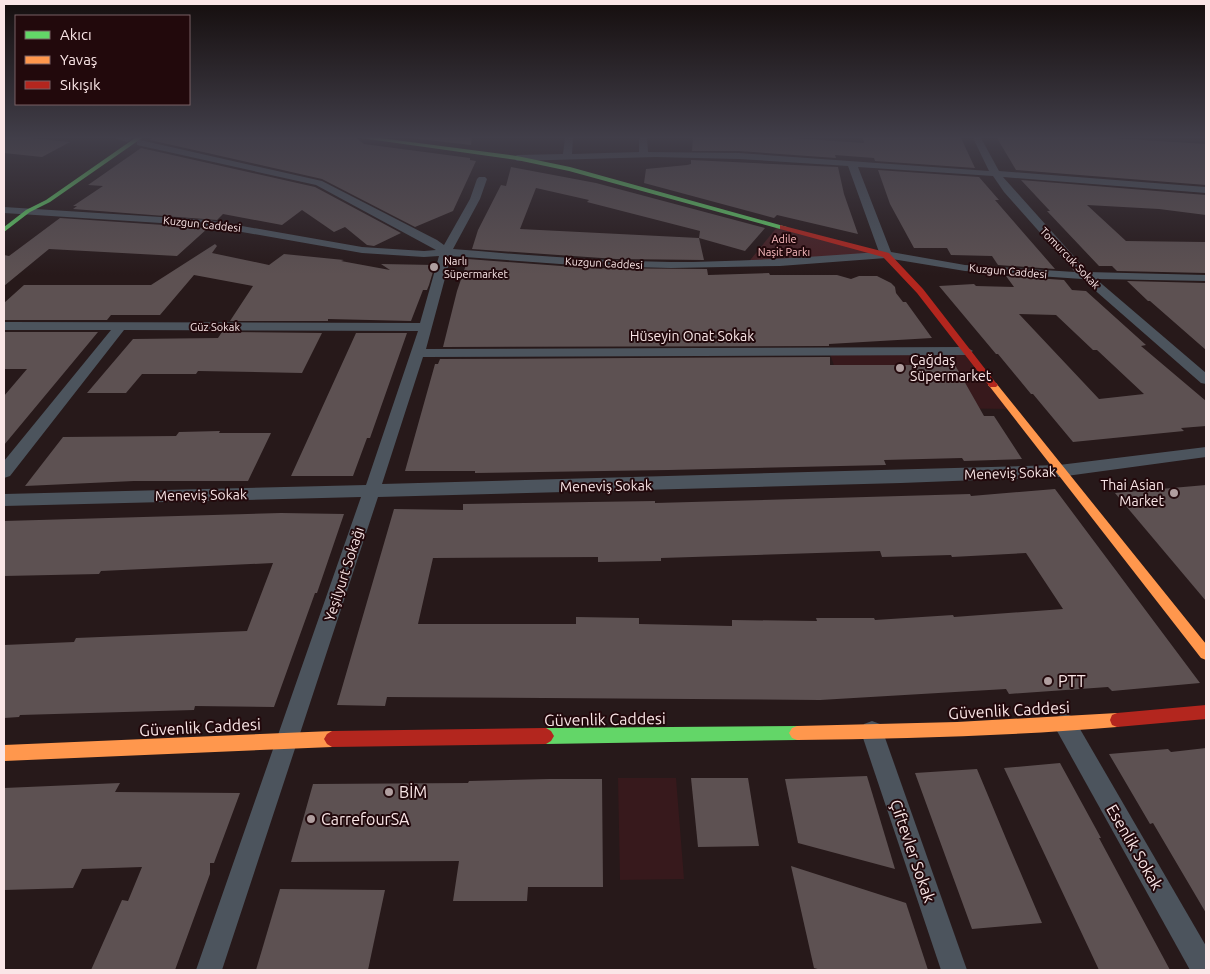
<svg xmlns="http://www.w3.org/2000/svg" width="1210" height="974" font-family="Ubuntu,sans-serif">
  <style>
    .built { fill: #37191c }
    .green { fill: #472024 }
    .building { fill: #5d5152; fill-rule: evenodd }
    .lines { fill: none; stroke-linecap: round; stroke-linejoin: round }
    .street { fill: #4c545d; fill-rule: evenodd }
    .fast { fill: #63d668; fill-rule: evenodd }
    .slow { fill: #ff974d; fill-rule: evenodd }
    .jam { fill: #b3261e; fill-rule: evenodd }
    .poi-dot { fill: #b09e9f; stroke: #22090c; stroke-width: 2 }
    .labels { text-anchor: middle; dominant-baseline: central; stroke-width: 4; stroke-linejoin: round; paint-order: stroke }
    .far-street-label { font-size: 11px; fill: #fae6e7; stroke: #22090c }
    .far-park-label { font-size: 11px; fill: #fcbdc1; stroke: #22090c }
    .far-poi-label { font-size: 11px; fill: #fae6e7; stroke: #22090c; text-anchor: start }
    .street-label { font-size: 14px; fill: #fae6e7; stroke: #22090c }
    .poi-label { font-size: 14px; fill: #fae6e7; stroke: #22090c; text-anchor: start }
    .near-poi-label { font-size: 16px; fill: #fae6e7; stroke: #22090c; text-anchor: start }
    .near-street-label { font-size: 16px; fill: #fae6e7; stroke: #22090c }
  </style>
  <rect width="100%" height="100%" fill="#27191a"/>
  <g class="built">
    <path d="M829 351H966L1011 409 848 407Z"/>
    <path d="M618 778H676L684 879 620 880Z"/>
  </g>
  <path class="green" d="M778 226 886 255 747 264Z"/>
  <g class="building">
    <path d="M4 138H29L70 142 42 157 4 153Z"/>
    <path d="M153 138H356L364 144 470 158V160L476 161 453 211 415 227 322 179 150 140Z"/>
    <path d="M410 138H472L471 145Z"/>
    <path d="M693 138H791L864 143 863 138H961L975 168 875 161 874 158 835 155 836 158 739 151H692Z"/>
    <path d="M997 138H1110L1206 144V185L1016 170Z"/>
    <path d="M141 148 315 187 401 233 374 246 367 245 345 227 334 232 302 210 282 225 223 214 217 220 73 209 77 206H73L103 186 88 185Z"/>
    <path d="M691 160 838 167 844 194 858 234 777 215 774 218 644 183 646 169 687 165 691 164Z"/>
    <path d="M511 167 596 183 765 228 745 251 699 238 704 260 616 259 472 249 478 230 501 185 506 186ZM536 188 589 200 587 202 700 231 699 238 520 229Z"/>
    <path d="M878 170 979 177 999 200H995L1055 269 998 265 992 256 951 255 947 248H914L890 204Z"/>
    <path d="M1021 180 1206 195V215L1159 209 1087 205 1126 241 1206 242V273L1117 271 1112 266H1099L1047 211H1050Z"/>
    <path d="M60 218 208 228 177 256 49 249 4 286V255L9 256Z"/>
    <path d="M215 244 217 246 212 253 269 265 284 254 344 260 341 261 390 270 381 264 435 265 429 285 427 290H423L411 321 328 319V321H230L253 286 194 275 160 315H111L107 320H4V303L24 285H151Z"/>
    <path d="M468 259 588 268 707 269 708 275 769 273 770 275H837L851 279 859 276H877L891 283 895 287 896 293 903 302H906L932 338 829 344V346L443 347 457 291Z"/>
    <path d="M1006 276 1064 280 1072 290 1086 291 1146 345 1141 346 1206 401V426L1181 428 1184 431 1073 442 1033 394H1031L998 354H996L939 286 974 284 976 286 1014 287ZM1019 314 1056 315 1093 350H1097L1144 394 1099 399Z"/>
    <path d="M1127 281 1206 283V350L1150 301H1148Z"/>
    <path d="M4 332H98L4 445V396L27 369H4Z"/>
    <path d="M222 332 322 333 302 373 198 371 196 374H142L126 393H87L133 339 218 338Z"/>
    <path d="M356 333H407L370 438H367L353 476H291Z"/>
    <path d="M830 357V365H955L984 416H994L1022 459 964 461 962 458 884 460 886 465 669 470 475 473V471H405L435 364H438L440 359Z"/>
    <path d="M220 431 219 433H271L248 481H134L25 486 63 437 176 436 179 432Z"/>
    <path d="M1206 485V601L1115 493Z"/>
    <path d="M1055 489 1200 683 1112 691 1108 687 1009 694 1006 689 820 700 387 697 385 706 337 705 394 509 463 510V504L655 501V503L970 494 971 496ZM880 551 882 557 951 555 952 557 1026 553 1063 609 954 617 953 615 875 620 874 618H816L817 621 732 620V626L639 624V618L576 617V624H418L433 558 598 557V562L661 561V558Z"/>
    <path d="M281 513 344 514 317 593H315L274 707 195 706 194 710 20 715 19 717 4 718V645L74 642 76 638 247 631 273 563 101 571 99 574 4 576V521Z"/>
    <path d="M1206 748V913L1153 823 1150 824 1109 754 1168 749 1171 752Z"/>
    <path d="M1060 763 1101 838H1099L1170 970H1099L1004 768Z"/>
    <path d="M977 769 1007 841 1042 923 972 929 915 773Z"/>
    <path d="M867 776 895 869 798 843 785 779Z"/>
    <path d="M691 778H748L759 846 698 847Z"/>
    <path d="M549 779H602L603 887H528L527 901H453L459 861 291 862 313 784 468 783 469 781Z"/>
    <path d="M120 783 115 792 240 793 214 863H210V874L175 970H91L122 900 128 901 142 867 82 869 73 888 4 890V788Z"/>
    <path d="M791 866 906 903 928 970H821L814 968Z"/>
    <path d="M280 889 385 890 368 970H256Z"/>
  </g>
  <g class="lines">
    <g class="street">
      <path d="M115 138H131V139L127 142Z"/>
      <path d="M565 138H573L572 154 639 152V138H647L648 152 739 153 989 171 973 138H981L999 171 1206 187V193L1003 177 1088 272 1206 275V281L1096 279 1206 373V384L1201 383 1082 279 965 271 886 258 780 266 671 268 588 266 451 256 426 349 966 347 973 351 966 355 423 357 382 484 1059 465 1206 447V457L1059 477 901 483 378 497 222 970H196L361 497 4 506V494L366 485 418 331 124 330 10 476 4 478V461L111 330H4V322L420 323 439 256 424 257 362 253 208 226 4 213V207L208 220 362 247 424 251 436 250 316 185 137 145V141L140 140 322 181 437 240 444 245 470 199 477 179 479 177H485L487 179 480 199 453 249C525 255 597 261 670 262 740 262 810 257 879 252L848 166 739 159 655 157 517 161 513 158 517 155 563 154ZM858 167 993 176 1004 192 1075 272 965 265 891 252Z"/>
      <path d="M1065 713 1073 717 1206 946V970H1190L1057 731 1054 724 1057 717Z"/>
      <path d="M872 721 880 724 883 732 967 970H941L861 732 864 724Z"/>
    </g>
    <g class="fast">
      <path d="M135 138H142L50 202 30 212 4 232V227L26 210 46 200Z"/>
      <path d="M361 138H380L517 156 570 167 787 227 780 229 569 171 517 160Z"/>
      <path d="M797 726 802 728 805 733 802 738 797 740 546 744 541 741 538 736 541 731 546 728Z"/>
    </g>
    <g class="slow">
      <path d="M993 382 996 383 1206 644V660L1201 658 990 387 988 385 990 383Z"/>
      <path d="M1117 713 1122 715 1124 720 1122 725 1117 727C1010 736 904 739 797 740L792 738 789 733 792 728 797 726 957 722Z"/>
      <path d="M332 731 337 734 340 739 337 744 332 747 4 761V745Z"/>
    </g>
    <g class="jam">
      <path d="M780 225 889 253 923 289 996 383 998 385 996 387H990L917 293 883 257 780 229Z"/>
      <path d="M1206 705V719L1117 727 1112 725 1110 720 1112 715 1117 713Z"/>
      <path d="M546 728 551 731 554 736 551 741 546 744 332 747 327 744 324 739 327 734 332 731Z"/>
    </g>
  </g>
  <linearGradient id="sky" x2="0" y2="1"><stop stop-color="#150e0e"/><stop offset="0.5" stop-color="#413e49"/><stop offset="1" stop-color="#413e49" stop-opacity="0"/></linearGradient>
  <rect width="1210" height="275" fill="url(#sky)"/>
  <g class="poi-dot">
    <circle cx="434" cy="267" r="5"/>
    <circle cx="900" cy="368" r="5"/>
    <circle cx="1174" cy="493" r="5"/>
    <circle cx="1048" cy="681" r="5"/>
    <circle cx="389" cy="792" r="5"/>
    <circle cx="311" cy="819" r="5"/>
  </g>
  <g class="labels">
    <g class="far-street-label">
      <text transform="translate(202 224) rotate(6)">Kuzgun Caddesi</text>
      <text transform="translate(1070 258) rotate(46)">Tomurcuk Sokak</text>
      <text transform="translate(604 263) rotate(3)">Kuzgun Caddesi</text>
      <text transform="translate(1008 271) rotate(5)">Kuzgun Caddesi</text>
      <text x="215" y="327">Güz Sokak</text>
    </g>
    <g class="far-park-label">
      <text x="784" y="239">Adile<tspan x="784" dy="13">Naşit Parkı</tspan></text>
    </g>
    <g class="far-poi-label">
      <text x="444" y="261">Narlı<tspan x="444" dy="13">Süpermarket</tspan></text>
    </g>
    <g class="street-label">
      <text x="692" y="336">Hüseyin Onat Sokak</text>
      <text transform="translate(1010 473) rotate(-2)">Meneviş Sokak</text>
      <text transform="translate(606 486) rotate(-1)">Meneviş Sokak</text>
      <text transform="translate(201 495) rotate(-1)">Meneviş Sokak</text>
      <text transform="translate(344 574) rotate(-72)">Yeşilyurt Sokağı</text>
    </g>
    <g class="poi-label">
      <text x="910" y="360">Çağdaş<tspan x="910" dy="16">Süpermarket</tspan></text>
      <text x="1164" y="485" text-anchor="end">Thai Asian<tspan x="1164" dy="16">Market</tspan></text>
    </g>
    <g class="near-poi-label">
      <text x="1058" y="681">PTT</text>
      <text x="399" y="792">BİM</text>
      <text x="321" y="819">CarrefourSA</text>
    </g>
    <g class="near-street-label">
      <text transform="translate(1009 710) rotate(-3)">Güvenlik Caddesi</text>
      <text transform="translate(605 719) rotate(-1)">Güvenlik Caddesi</text>
      <text transform="translate(200 727) rotate(-3)">Güvenlik Caddesi</text>
      <text transform="translate(1135 847) rotate(60)">Esenlik Sokak</text>
      <text transform="translate(913 851) rotate(71)">Çiftevler Sokak</text>
    </g>
  </g>
  <rect width="1210" height="974" fill="none" stroke="#fae6e7" stroke-width="10"/>
  <rect x="15" y="15" width="175" height="90" fill="#22090c" stroke="#786164"/>
  <rect x="25" y="31" width="25" height="8" fill="#63d668" stroke="#786164"/>
  <text x="60" y="40" font-size="15" fill="#fae6e7">Akıcı</text>
  <rect x="25" y="56" width="25" height="8" fill="#ff974d" stroke="#786164"/>
  <text x="60" y="65" font-size="15" fill="#fae6e7">Yavaş</text>
  <rect x="25" y="81" width="25" height="8" fill="#b3261e" stroke="#786164"/>
  <text x="60" y="90" font-size="15" fill="#fae6e7">Sıkışık</text>
</svg>
